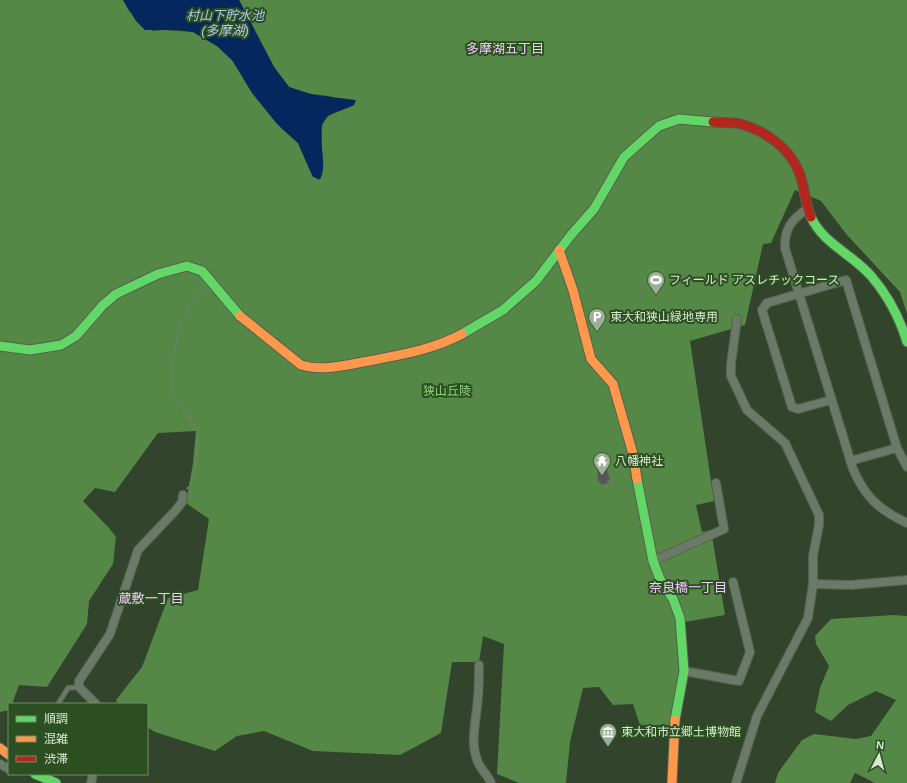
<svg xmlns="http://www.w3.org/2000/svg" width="907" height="783" font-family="Helvetica,'Noto Sans JP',sans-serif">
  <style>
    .forest { fill: #558747 }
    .water { fill: #04285d }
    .building { fill: #575656; stroke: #666865 }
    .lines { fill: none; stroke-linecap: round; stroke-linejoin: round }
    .lane-casing { stroke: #52634d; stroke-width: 6 }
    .street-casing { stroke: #52634d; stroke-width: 10 }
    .fast-casing { stroke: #52634d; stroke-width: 11 }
    .slow-casing { stroke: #52634d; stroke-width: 11 }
    .jam-casing { stroke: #52634d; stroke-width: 11 }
    .path { stroke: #758271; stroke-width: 1.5; stroke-dasharray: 3 2; stroke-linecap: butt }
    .lane { stroke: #6a7a67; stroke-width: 4 }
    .street { stroke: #6a7a67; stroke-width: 8 }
    .fast { stroke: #63d668; stroke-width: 9 }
    .slow { stroke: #ff974d; stroke-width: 9 }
    .jam { stroke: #b3261e; stroke-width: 9 }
    .labels { text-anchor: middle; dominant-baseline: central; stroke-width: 4; stroke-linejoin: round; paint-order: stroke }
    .poi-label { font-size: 12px; fill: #d6ead0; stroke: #2c4f22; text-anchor: start }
    .park-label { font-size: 12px; fill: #8cd577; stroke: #2c4f22 }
    .water-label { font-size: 13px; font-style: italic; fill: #b1c9ee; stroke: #2c4f22 }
    .neighbourhood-label { font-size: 13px; fill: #f1c9fb; stroke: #2c4f22 }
  </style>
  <rect width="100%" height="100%" fill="#32442c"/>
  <g class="forest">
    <path d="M0 0H123L129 11 153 31 163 30 193 32 217 46 232 60 282 129 298 143 311 173 318 180 320 179 322 172V125L328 116 354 105 329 96 304 93 289 87 274 67 239 0H907V314L900 292 847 235 821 201 795 190 771 243 763 244 745 325 690 341 714 501 696 505 702 532 711 530 725 615 679 623 680 670 673 725H640L633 704 613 705 599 687 583 688 570 742 566 783H519L497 774 504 644 483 636 479 662H452L441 733 400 755 313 751 264 731 237 736 215 751 155 732 147 727V704H118L116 700 142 667 168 598 198 590 209 519 186 503 193 463 196 431 158 433 115 492 95 488 83 501 109 528 116 537 113 564 89 601 87 624 47 687 19 685 12 704H9V710L0 712Z"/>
    <path d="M894 615 907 616V783H875L855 773 850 783H775L778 773 802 740 814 734 856 739 871 736 896 700 876 691 848 705 831 721 815 712 820 688 829 666 816 644 815 636 831 619Z"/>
  </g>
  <path class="water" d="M123 0H239L274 67 289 87 314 95 356 100 354 105C346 109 335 111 328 116 312 128 330 163 320 179L313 177 298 143 277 124 252 93 232 60 217 46 193 32 180 30H145L136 21Z"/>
  <path class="building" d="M605 462 610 480 607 481 608 483 601 485 600 482H598L597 463Z"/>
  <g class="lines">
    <defs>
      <path id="lane" d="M58 704 68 688 79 687"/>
      <g id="street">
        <path d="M807 209C792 219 784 229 785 248L853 469C865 497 879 510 907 523"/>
        <path d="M831 400 798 409 792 407 762 310 767 303 846 280 897 448 907 467"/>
        <path d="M850 461 897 448"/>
        <path d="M653 561 724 529 716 483"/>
        <path d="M813 584 851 585 907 580"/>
        <path d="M479 665C479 676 479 686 478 697 477 717 469 743 478 762 481 770 488 775 491 783"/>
        <path d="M684 671 739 681 750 652 733 582"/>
        <path d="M96 704 79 687V681L110 634 138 550 175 511 182 502 183 495"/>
        <path d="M0 764 9 769"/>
        <path d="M91 783 93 774"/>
        <path d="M736 783 757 716 808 618 813 584V556L819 525V515L785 443 747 410 731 376V364L737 319"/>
      </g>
      <g id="fast">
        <path d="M811 217C823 244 854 255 872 277 888 296 900 319 907 342"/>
        <path d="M462 334 503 310 536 281 571 235 594 209 624 157 659 126 679 119 713 122"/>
        <path d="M0 346 30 350 61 345 76 336 103 305 116 294 158 274 187 266 202 271 240 316"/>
        <path d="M637 479 653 561 660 579 673 599 680 618 684 671 675 720"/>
        <path d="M35 774 56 783"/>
      </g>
      <g id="slow">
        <path d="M559 250 573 290 591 359 613 384 633 454 637 479"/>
        <path d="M240 316 301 365C325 372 349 364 374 360 404 354 434 349 462 334"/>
        <path d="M0 748 9 755"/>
        <path d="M672 783 675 720"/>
      </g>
      <path id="jam" d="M713 122C722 123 732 122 741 124 765 131 789 147 799 172 805 186 804 202 811 217"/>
    </defs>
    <use href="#lane" class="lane-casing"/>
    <use href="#street" class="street-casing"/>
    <use href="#fast" class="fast-casing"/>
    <use href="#slow" class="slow-casing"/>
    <use href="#jam" class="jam-casing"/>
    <path class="path" d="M187 489C189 486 192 482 193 478 196 468 199 440 196 430 190 416 178 404 173 389 167 371 183 291 205 291"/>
    <use href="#lane" class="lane"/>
    <use href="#street" class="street"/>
    <use href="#fast" class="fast"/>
    <use href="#slow" class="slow"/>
    <use href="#jam" class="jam"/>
  </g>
  <defs>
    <symbol id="stadium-pin" viewBox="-11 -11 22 30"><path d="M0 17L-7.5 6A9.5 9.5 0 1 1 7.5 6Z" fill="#9db097" stroke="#2c4f22"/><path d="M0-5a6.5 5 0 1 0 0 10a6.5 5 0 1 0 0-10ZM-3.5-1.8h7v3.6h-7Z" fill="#fff"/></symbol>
    <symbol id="parking-pin" viewBox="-11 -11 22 30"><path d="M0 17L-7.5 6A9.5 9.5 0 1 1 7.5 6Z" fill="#9db097" stroke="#2c4f22"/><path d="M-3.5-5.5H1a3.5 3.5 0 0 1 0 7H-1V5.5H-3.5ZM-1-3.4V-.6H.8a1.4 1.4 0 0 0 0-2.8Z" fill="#fff"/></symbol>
    <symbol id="temple-pin" viewBox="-11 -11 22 30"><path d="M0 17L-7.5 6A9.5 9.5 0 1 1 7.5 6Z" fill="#9db097" stroke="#2c4f22"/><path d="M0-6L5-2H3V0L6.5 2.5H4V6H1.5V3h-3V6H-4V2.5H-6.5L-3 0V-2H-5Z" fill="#fff"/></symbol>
    <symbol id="museum-pin" viewBox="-11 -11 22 30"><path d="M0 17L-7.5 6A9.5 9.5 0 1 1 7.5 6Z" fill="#9db097" stroke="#2c4f22"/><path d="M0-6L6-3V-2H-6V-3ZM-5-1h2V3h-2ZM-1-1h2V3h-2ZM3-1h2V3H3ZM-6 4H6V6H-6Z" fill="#fff"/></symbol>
  </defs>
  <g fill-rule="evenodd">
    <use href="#stadium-pin" x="646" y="270" width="20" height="27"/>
    <use href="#parking-pin" x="587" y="307" width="20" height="27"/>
    <use href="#temple-pin" x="592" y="451" width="20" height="27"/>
    <use href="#museum-pin" x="598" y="722" width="20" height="27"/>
  </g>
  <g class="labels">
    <g class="poi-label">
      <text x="669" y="280">フィールド アスレチックコース</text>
      <text x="610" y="317">東大和狭山緑地専用</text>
      <text x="615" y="461">八幡神社</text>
      <text x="621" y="732">東大和市立郷土博物館</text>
    </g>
    <g class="park-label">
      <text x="447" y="391">狭山丘陵</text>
    </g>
    <g class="water-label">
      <text x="225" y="15">村山下貯水池<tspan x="225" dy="15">(多摩湖)</tspan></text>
    </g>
    <g class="neighbourhood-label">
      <text x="505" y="48">多摩湖五丁目</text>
      <text x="688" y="587">奈良橋一丁目</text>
      <text x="151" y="598">蔵敷一丁目</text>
    </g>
  </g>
  <rect x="8" y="703" width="140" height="72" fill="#2c4f22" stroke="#708d68"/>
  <rect x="16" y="716" width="20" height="6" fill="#63d668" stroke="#708d68"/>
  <text x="44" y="723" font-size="12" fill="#d6ead0">順調</text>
  <rect x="16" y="736" width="20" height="6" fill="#ff974d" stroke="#708d68"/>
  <text x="44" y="743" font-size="12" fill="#d6ead0">混雑</text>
  <rect x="16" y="756" width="20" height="6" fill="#b3261e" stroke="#708d68"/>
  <text x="44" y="763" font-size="12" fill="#d6ead0">渋滞</text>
  <g transform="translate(879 755) rotate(6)" stroke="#2c4f22" stroke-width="3" paint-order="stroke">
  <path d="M0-3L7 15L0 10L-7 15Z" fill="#d6ead0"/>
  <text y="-6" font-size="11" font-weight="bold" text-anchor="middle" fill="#d6ead0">N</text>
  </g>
</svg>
